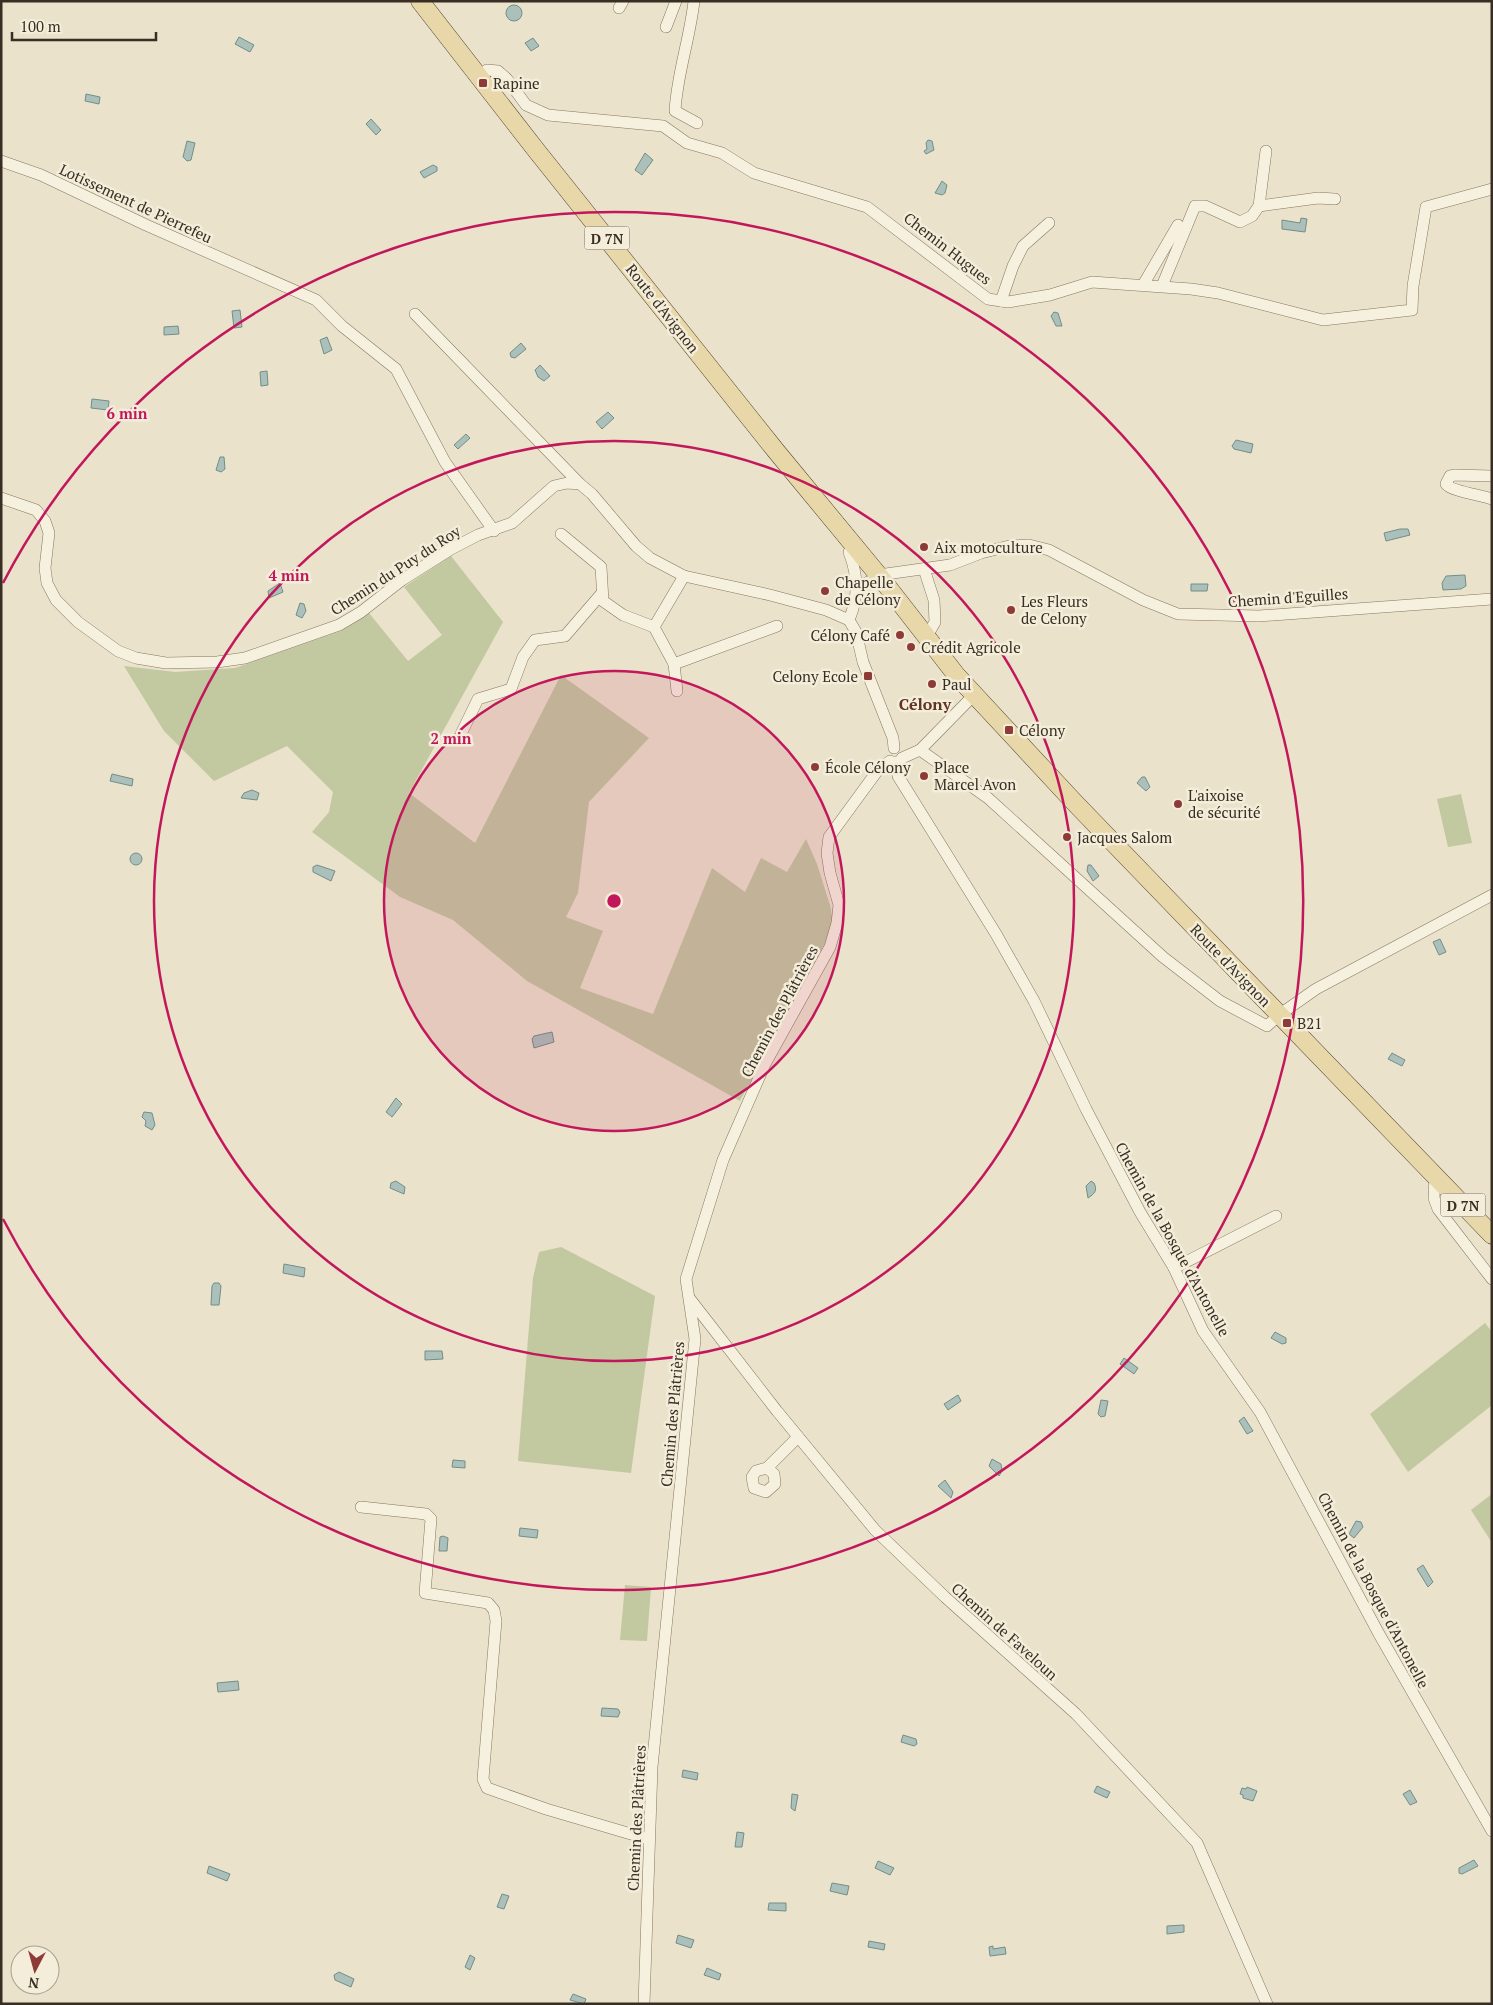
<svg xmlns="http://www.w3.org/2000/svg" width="1493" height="2005" font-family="'PT Serif',serif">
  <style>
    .green { fill: #c2c8a0 }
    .water { fill: #abc0ba; stroke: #728e88 }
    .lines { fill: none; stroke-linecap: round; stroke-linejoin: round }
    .minor-casing { stroke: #867661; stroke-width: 12 }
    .primary-casing { stroke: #544534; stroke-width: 19 }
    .minor { stroke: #f6f0de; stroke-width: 11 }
    .primary { stroke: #e8d7a9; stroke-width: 18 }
    .ring { fill: none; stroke: #c2185b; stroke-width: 2.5 }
    .poi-dot { fill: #8e3b38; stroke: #f3edda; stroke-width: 2 }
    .labels { text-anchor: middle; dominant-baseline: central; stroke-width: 5; stroke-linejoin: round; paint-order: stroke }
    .shield { fill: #f3edda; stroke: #70675a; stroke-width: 1 }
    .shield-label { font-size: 14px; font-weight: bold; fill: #382e23 }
    .poi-label { font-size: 15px; fill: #382e23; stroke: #f3edda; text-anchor: start }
    .street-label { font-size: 15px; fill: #382e23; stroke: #f3edda }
    .neighbourhood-label { font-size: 16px; font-weight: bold; fill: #603527; stroke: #f3edda }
    .centre { fill: #c2185b; stroke: #f3edda; stroke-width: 2.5 }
    .ring-label { font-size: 15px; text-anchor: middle; font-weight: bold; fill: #c2185b; stroke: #f3edda; stroke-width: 5; stroke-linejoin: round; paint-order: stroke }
  </style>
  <rect width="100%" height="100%" fill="#eae2cb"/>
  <g class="green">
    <path d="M451 556 503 622 409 793 475 843 561 675 649 738 589 802 578 893 566 917 603 931 580 988 653 1014 712 868 745 892 761 858 787 872 806 839 817 864 830 905 833 921 825 943 740 1101 527 981 453 920 400 897 312 832 329 812 333 792 287 746 214 781 164 731 124 666 175 672 235 668 341 631 369 613 408 661 442 635 404 587Z"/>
    <path d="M1461 794 1472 843 1448 847 1437 799Z"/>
    <path d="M561 1247 655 1296 631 1473 518 1461 533 1278 539 1252Z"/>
    <path d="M1485 1323 1492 1332V1405L1408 1472 1370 1414Z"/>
    <path d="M1492 1494V1543L1471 1510Z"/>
    <path d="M625 1585 651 1587 647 1641 620 1640Z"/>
  </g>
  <g class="water">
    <circle cx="514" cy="13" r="8"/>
    <path d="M239 37 254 45 250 52 235 44Z"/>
    <path d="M533 38 539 46 531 51 525 43Z"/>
    <path d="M86 94 100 97 99 104 85 101Z"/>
    <path d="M371 119 381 130 376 135 366 124Z"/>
    <path d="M928 140 932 141 934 150 926 154 924 151 927 149 926 143Z"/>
    <path d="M187 141 195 143 191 160 187 161 183 157Z"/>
    <path d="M645 153 653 160 642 175 635 170Z"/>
    <path d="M433 165 437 167V171L424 178 420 172Z"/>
    <path d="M942 181 947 185 945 193 942 195 935 193Z"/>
    <path d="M1301 218 1307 219 1305 232 1282 229V220L1300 223Z"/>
    <path d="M240 310 242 327 234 328 232 311Z"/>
    <path d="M1054 312 1058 313 1062 326H1056L1051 316Z"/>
    <path d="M178 326 179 334 164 335V327Z"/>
    <path d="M327 337 332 350 324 354 320 340Z"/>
    <path d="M521 343 526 349 515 358 511 357 510 353Z"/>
    <path d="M540 365 550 376 544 381 538 377 535 370Z"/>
    <path d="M267 371 268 385 261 386 260 372Z"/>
    <path d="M92 399 109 401 108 410 91 408Z"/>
    <path d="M608 412 614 418 602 429 596 422Z"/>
    <path d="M466 434 470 438 458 449 454 445Z"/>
    <path d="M1236 440 1253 444 1251 453 1234 449 1232 446Z"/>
    <path d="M220 457H224L225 469 221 472 216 470Z"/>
    <path d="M1400 529H1408L1410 535 1386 541 1384 533Z"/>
    <path d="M1465 575 1466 586 1461 589 1443 590 1442 583 1446 576Z"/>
    <path d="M280 583 283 592 269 598 268 591Z"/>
    <path d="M1191 584H1208L1207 591H1191Z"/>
    <path d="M300 603 304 604 306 611 302 618 296 615Z"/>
    <path d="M112 774 133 779 132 786 110 781Z"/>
    <path d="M1142 777H1145L1150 787 1146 791 1137 783Z"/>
    <path d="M252 790 259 793 257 800 241 798 244 793Z"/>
    <circle cx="136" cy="859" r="6"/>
    <path d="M317 865 335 871 331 881 313 872V867Z"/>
    <path d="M1088 865H1091L1099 876 1093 881 1087 871Z"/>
    <path d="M1440 939 1446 952 1439 955 1433 942Z"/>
    <path d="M552 1032 554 1042 534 1048 532 1039 534 1036Z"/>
    <path d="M1392 1053 1405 1060 1402 1066 1388 1059Z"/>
    <path d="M396 1098 402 1104 392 1117 386 1112Z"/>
    <path d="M144 1112 152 1113 155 1125 152 1130 145 1126 146 1121 142 1117Z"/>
    <path d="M396 1181 405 1187 404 1194 390 1188 391 1183Z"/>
    <path d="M1091 1181 1094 1183C1098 1191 1094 1194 1088 1198L1086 1186Z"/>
    <path d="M284 1264 305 1268 304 1277 283 1273Z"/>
    <path d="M214 1283H219L221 1286 219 1305H211L212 1286Z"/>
    <path d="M1275 1332 1286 1338V1343L1282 1344 1271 1338Z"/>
    <path d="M425 1351H442L443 1359 425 1360Z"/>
    <path d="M1124 1358 1138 1368 1134 1374 1120 1364Z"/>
    <path d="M958 1395 961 1401 948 1410 944 1404Z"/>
    <path d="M1101 1400 1108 1401 1105 1416 1101 1417 1098 1414Z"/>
    <path d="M1244 1417 1253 1431 1247 1434 1239 1421Z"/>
    <path d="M992 1459 1001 1464 1002 1471 999 1476 989 1466Z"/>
    <path d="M453 1460 465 1461V1468L452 1467Z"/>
    <path d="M945 1480 953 1492 951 1498 938 1486Z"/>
    <path d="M1356 1521 1361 1522 1363 1527 1354 1538 1349 1534Z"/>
    <path d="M520 1528 538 1530 537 1538 519 1536Z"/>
    <path d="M443 1536 448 1538 447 1551H439L440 1537Z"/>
    <path d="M1423 1565 1433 1582 1428 1587 1417 1569Z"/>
    <path d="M238 1681 239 1690 218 1692 217 1683Z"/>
    <path d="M602 1708 618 1709 620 1712 618 1717 601 1716Z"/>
    <path d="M903 1735 916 1739 917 1744 914 1746 901 1742Z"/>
    <path d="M683 1770 698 1773 697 1780 682 1777Z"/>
    <path d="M1097 1786 1110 1792 1107 1798 1094 1792Z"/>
    <path d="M1247 1787 1257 1791 1253 1801 1243 1798V1795L1240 1794 1242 1788 1246 1789Z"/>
    <path d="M1410 1790 1417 1802 1410 1805 1403 1794Z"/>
    <path d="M792 1794 798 1795 795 1811 791 1808Z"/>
    <path d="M737 1832 744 1833 742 1847H735Z"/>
    <path d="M1474 1860 1478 1866 1462 1874 1459 1873V1868Z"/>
    <path d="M878 1861 894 1868 890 1875 875 1868Z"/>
    <path d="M209 1866 230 1874 227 1881 207 1873Z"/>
    <path d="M832 1883 849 1886 847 1895 830 1891Z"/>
    <path d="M502 1894 509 1896 504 1909 497 1907Z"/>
    <path d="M769 1903H786V1911L768 1910Z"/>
    <path d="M1184 1925V1932L1167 1934V1926Z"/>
    <path d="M678 1935 694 1940 691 1948 676 1943Z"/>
    <path d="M869 1941 885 1944 884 1950 868 1947Z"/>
    <path d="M993 1946V1949L1005 1947 1006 1954 990 1956 989 1947Z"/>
    <path d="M470 1955 475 1958 470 1970 465 1967Z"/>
    <path d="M707 1968 721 1974 719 1980 704 1975Z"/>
    <path d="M339 1972 354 1979 351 1987 335 1980 334 1975Z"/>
    <path d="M573 1994 586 1999 584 2004 570 2000Z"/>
  </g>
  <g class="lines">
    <defs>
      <g id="minor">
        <path d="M694 1C690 38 677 74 675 111L697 123"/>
        <path d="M619 8 623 1"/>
        <path d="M666 27 676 1"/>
        <path d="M479 77 487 70 498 71 507 79 526 105 548 115 663 126 687 143 722 153 754 173 867 207 988 299 1008 302 1050 295 1092 282 1191 289 1218 293 1323 320 1412 310 1413 286 1426 207 1492 189"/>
        <path d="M1 161 41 175 146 225 316 300 342 326 396 369 445 462 494 531"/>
        <path d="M1259 206 1318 198 1335 199"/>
        <path d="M1143 285 1178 225"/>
        <path d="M1162 286 1195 206H1205L1240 222 1252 216 1259 206 1266 151"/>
        <path d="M1001 301 1013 266 1023 246 1049 223"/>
        <path d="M415 314 580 484"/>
        <path d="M1491 476 1455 475 1450 476 1446 484C1450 491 1481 495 1492 499"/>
        <path d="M1 498 36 510 45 521 49 533 45 568 47 583 56 600 78 622 118 651 136 658 166 663 217 662 245 658 339 625 361 612 402 580 451 549 478 535 512 523 554 486 567 483 580 484 592 494 636 546 650 558 684 576 770 595 826 610 849 620 856 632 863 662 893 738 894 748"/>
        <path d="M561 534 601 567 603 601 623 615 654 627"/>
        <path d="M849 552C858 576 859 596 849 620"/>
        <path d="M924 569 934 600 935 622 926 638"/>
        <path d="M858 592 864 584 886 574 950 565 981 553 1009 546 1029 545 1049 550 1143 600 1178 614 1259 616 1492 599"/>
        <path d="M674 664 777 626"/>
        <path d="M677 691 674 664 654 627 684 576"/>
        <path d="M460 736 478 699 511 689 523 657 535 640 565 636 602 593"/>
        <path d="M920 750 988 798 1163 957 1220 1001 1267 1026 1279 1015 1316 989 1492 895"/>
        <path d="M891 762H899L902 758 920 750 975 694"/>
        <path d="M896 763 898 776 996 934 1034 1001 1086 1109 1140 1212 1174 1268 1203 1331 1260 1412 1379 1634 1492 1831"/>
        <path d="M1435 1176 1434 1198 1438 1209 1492 1279"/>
        <path d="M1174 1268 1276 1216"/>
        <path d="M690 1299 777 1411 875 1530 945 1597 1076 1714 1197 1843 1267 2004"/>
        <path d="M767 1468 774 1474 775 1484 766 1492 754 1488 752 1477 756 1471Z"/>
        <path d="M767 1468 798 1437"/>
        <path d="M361 1507 426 1514 431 1519 425 1593 488 1603 494 1610 496 1621 483 1779 487 1788 546 1809 648 1839"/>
        <path d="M644 2004 652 1767 695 1339 686 1279 723 1160 765 1064 830 947 837 923 839 905 830 873 827 853 829 837 878 770 890 761"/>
      </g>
      <path id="primary" d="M420 1 536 150 776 451 880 577 957 676 1075 803 1492 1235"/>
    </defs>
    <use href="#minor" class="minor-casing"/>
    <use href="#primary" class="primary-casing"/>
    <use href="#minor" class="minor"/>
    <use href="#primary" class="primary"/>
  </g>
  <circle cx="614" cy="901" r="230" fill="#c2185b" fill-opacity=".12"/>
  <g class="ring">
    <circle cx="614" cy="901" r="230"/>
    <circle cx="614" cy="901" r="460"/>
    <path d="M3 583A689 689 0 1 1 3 1219"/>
  </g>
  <g class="poi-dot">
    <rect x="478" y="78" width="10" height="10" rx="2.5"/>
    <circle cx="924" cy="547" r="5"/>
    <circle cx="825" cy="591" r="5"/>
    <circle cx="1011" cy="610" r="5"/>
    <circle cx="900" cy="635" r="5"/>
    <circle cx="911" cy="647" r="5"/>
    <rect x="863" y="671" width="10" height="10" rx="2.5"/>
    <circle cx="932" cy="684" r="5"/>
    <rect x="1004" y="725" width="10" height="10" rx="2.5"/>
    <circle cx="815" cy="767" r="5"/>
    <circle cx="924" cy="776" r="5"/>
    <circle cx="1178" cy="804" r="5"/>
    <circle cx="1067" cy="837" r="5"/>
    <rect x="1282" y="1018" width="10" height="10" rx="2.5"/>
  </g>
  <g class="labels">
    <g class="shield">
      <rect x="584.5" y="226.5" width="45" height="23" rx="4"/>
      <rect x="1440.5" y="1193.5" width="45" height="23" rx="4"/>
    </g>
    <g class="shield-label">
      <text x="607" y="238">D 7N</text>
      <text x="1463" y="1205">D 7N</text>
    </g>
    <g class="poi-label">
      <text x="493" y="83">Rapine</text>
      <text x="934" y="547">Aix motoculture</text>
      <text x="835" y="582">Chapelle<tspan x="835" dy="17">de Célony</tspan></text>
      <text x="1021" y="601">Les Fleurs<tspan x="1021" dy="17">de Celony</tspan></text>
      <text x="890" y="635" text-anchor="end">Célony Café</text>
      <text x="921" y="647">Crédit Agricole</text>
      <text x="858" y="676" text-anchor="end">Celony Ecole</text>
      <text x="942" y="684">Paul</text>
      <text x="1019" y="730">Célony</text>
      <text x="825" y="767">École Célony</text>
      <text x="934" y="767">Place<tspan x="934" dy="17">Marcel Avon</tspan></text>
      <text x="1188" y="795">L'aixoise<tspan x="1188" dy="17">de sécurité</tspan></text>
      <text x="1077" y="837">Jacques Salom</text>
      <text x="1297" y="1023">B21</text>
    </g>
    <g class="street-label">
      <text transform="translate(136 203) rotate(25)">Lotissement de Pierrefeu</text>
      <text transform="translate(948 248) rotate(38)">Chemin Hugues</text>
      <text transform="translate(663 308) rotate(52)">Route d'Avignon</text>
      <text transform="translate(395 570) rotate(-33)">Chemin du Puy du Roy</text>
      <text transform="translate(1288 597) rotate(-4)">Chemin d'Eguilles</text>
      <text transform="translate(1231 965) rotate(46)">Route d'Avignon</text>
      <text transform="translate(779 1011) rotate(-62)">Chemin des Plâtrières</text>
      <text transform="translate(1173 1239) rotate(61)">Chemin de la Bosque d'Antonelle</text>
      <text transform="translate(672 1414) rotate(-85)">Chemin des Plâtrières</text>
      <text transform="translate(1374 1590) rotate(62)">Chemin de la Bosque d'Antonelle</text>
      <text transform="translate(1005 1631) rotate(42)">Chemin de Faveloun</text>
      <text transform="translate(636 1818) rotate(-87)">Chemin des Plâtrières</text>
    </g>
    <g class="neighbourhood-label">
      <text x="925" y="704">Célony</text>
    </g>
  </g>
  <circle cx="614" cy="901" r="8" class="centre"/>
  <g class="ring-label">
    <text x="127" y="419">6 min</text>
    <text x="289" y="581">4 min</text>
    <text x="451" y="744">2 min</text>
  </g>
  <rect width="1493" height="2005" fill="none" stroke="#382e23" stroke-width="5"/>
  <g transform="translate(35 1970) rotate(186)"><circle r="24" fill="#f3edda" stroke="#a8a191"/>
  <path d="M0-4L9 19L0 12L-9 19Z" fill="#8e3b38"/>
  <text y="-8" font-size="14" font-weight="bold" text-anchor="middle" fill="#382e23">N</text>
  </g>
  <path d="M12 32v8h144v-8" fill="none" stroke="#382e23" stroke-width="2.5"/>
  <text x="20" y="32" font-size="15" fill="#382e23" stroke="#f3edda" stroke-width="4" paint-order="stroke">100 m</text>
</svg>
